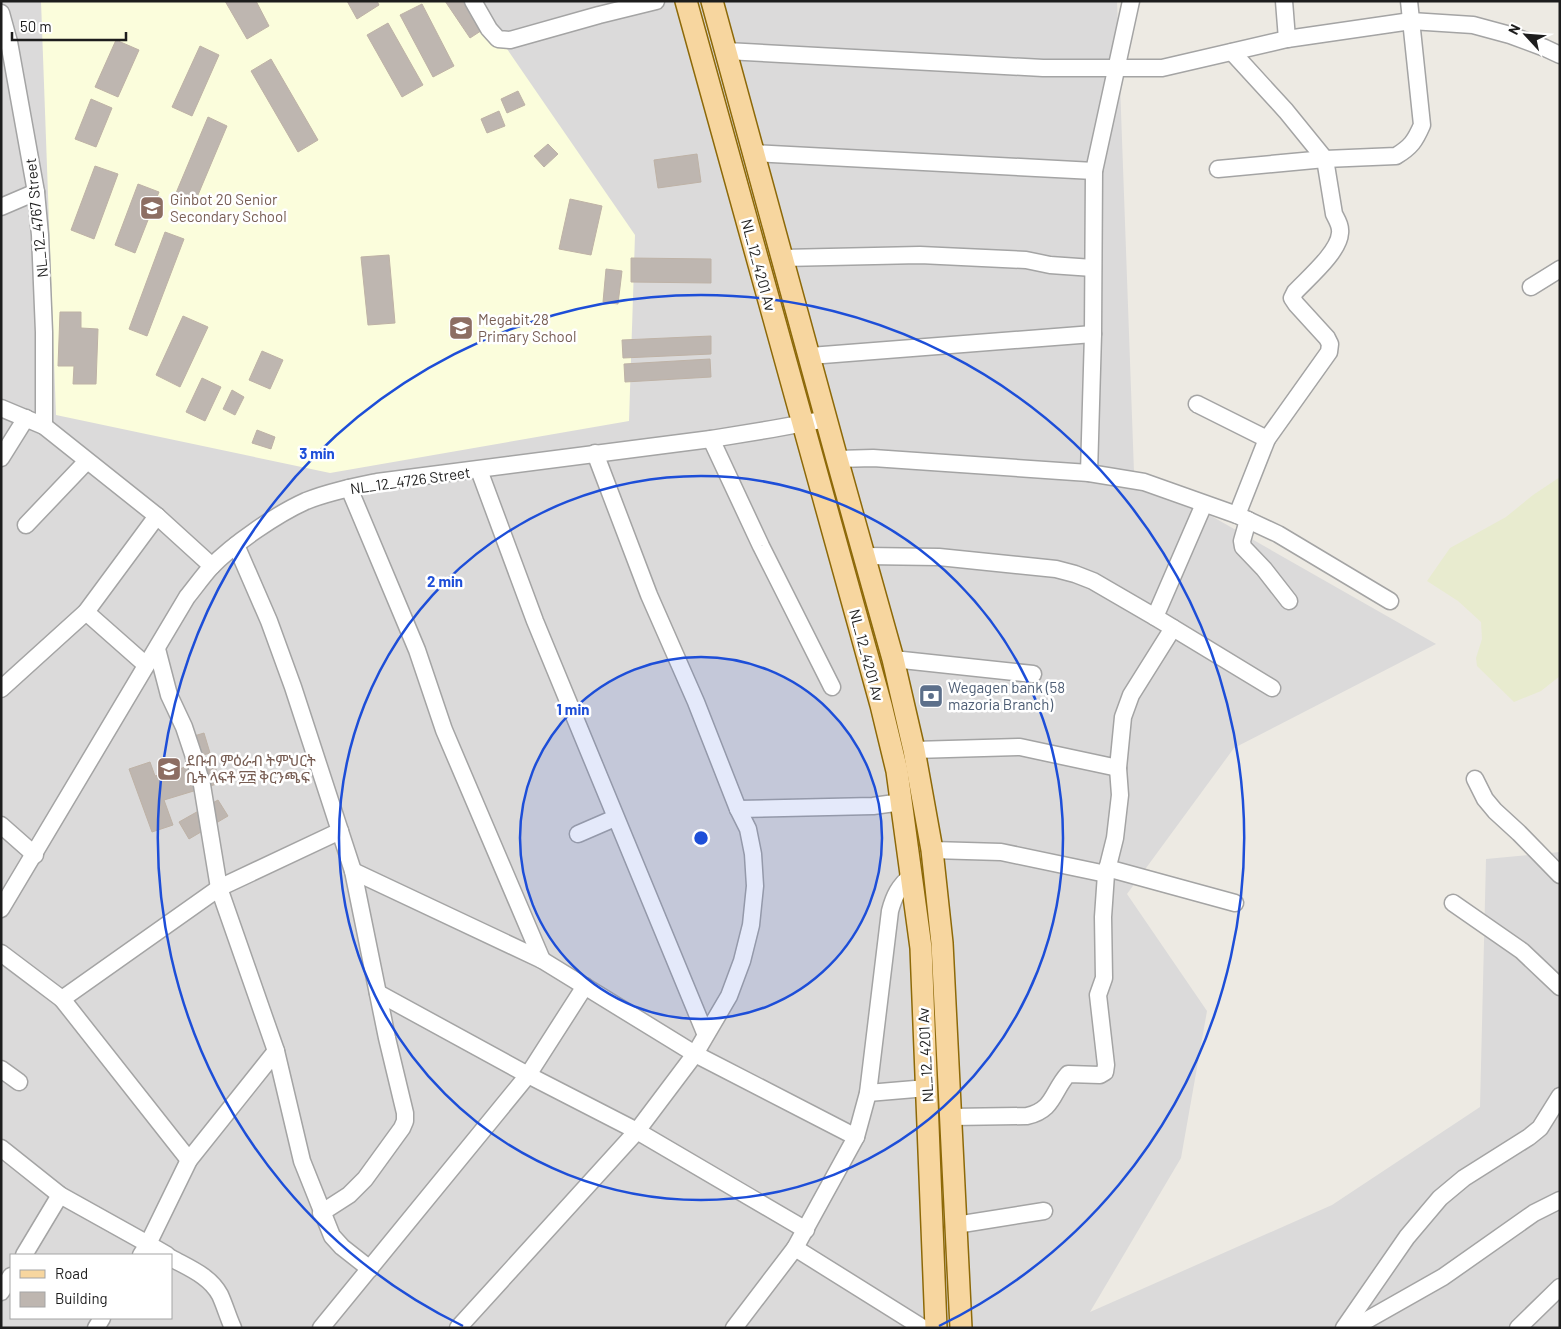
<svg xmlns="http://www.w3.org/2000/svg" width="1561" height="1329" font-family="Barlow,'Noto Sans Ethiopic',sans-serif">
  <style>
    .residential { fill: #dbdada; fill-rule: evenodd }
    .education { fill: #fbfddc }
    .farmland { fill: #e8ebcf }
    .building { fill: #beb6b0; stroke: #beb2a6 }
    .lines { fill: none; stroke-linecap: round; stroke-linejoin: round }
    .minor-casing { stroke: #a4a4a4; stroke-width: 19 }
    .major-casing { stroke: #8d6908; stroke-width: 24 }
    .minor { stroke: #fff; stroke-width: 16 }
    .major { stroke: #f7d69f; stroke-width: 21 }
    .ring { fill: none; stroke: #1d4ed8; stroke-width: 2.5 }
    .labels { text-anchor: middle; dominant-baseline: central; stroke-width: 5; stroke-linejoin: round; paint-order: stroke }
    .education-label { font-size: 15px; fill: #785e54; stroke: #fff; text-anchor: start }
    .street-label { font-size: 15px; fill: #1d1d1d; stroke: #fff }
    .service-label { font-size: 15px; fill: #4e5e75; stroke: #fff; text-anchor: start }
    .centre { fill: #1d4ed8; stroke: #fff; stroke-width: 2.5 }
    .ring-label { font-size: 15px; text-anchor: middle; font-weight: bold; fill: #1d4ed8; stroke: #fff; stroke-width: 5; stroke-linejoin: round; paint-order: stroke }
  </style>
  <rect width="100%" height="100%" fill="#edeae3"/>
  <path class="residential" d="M1 1H1117L1134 472 1436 644 1234 748 1127 894 1207 1011 1181 1158 1090 1312 1332 1205 1480 1107 1486 859 1560 852V1328H1ZM11 1255H171V1318H11Z"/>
  <path class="education" d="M41 1H474L635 235 629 421 330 473 56 415Z"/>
  <path class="farmland" d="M1560 477V676L1541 691 1514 702 1477 666 1476 658 1482 639 1481 622 1458 601 1427 581 1450 548 1506 517 1533 495Z"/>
  <g class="building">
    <path d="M225 1H256L269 26 247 39Z"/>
    <path d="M347 1H377L379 5 357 19Z"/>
    <path d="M445 1H470L487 27 470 38Z"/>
    <path d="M422 4 454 66 433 77 400 15Z"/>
    <path d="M388 23 423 85 402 97 367 35Z"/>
    <path d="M116 40 139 50 118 97 95 87Z"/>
    <path d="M200 46 219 55 192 116 172 107Z"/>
    <path d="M271 59 318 140 298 152 251 71Z"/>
    <path d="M518 91 525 105 507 113 501 99Z"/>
    <path d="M91 99 112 108 96 147 75 139Z"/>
    <path d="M499 111 505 126 487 133 481 119Z"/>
    <path d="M208 117 227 126 195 202 176 193Z"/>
    <path d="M548 144 558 154 544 167 534 156Z"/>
    <path d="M697 154 701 182 658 188 654 160Z"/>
    <path d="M95 166 118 174 94 239 71 230Z"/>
    <path d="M138 184 159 192 135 253 115 245Z"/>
    <path d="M570 199 602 206 591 255 559 249Z"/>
    <path d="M165 232 184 239 147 336 129 329Z"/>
    <path d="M389 255 395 323 368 325 361 257Z"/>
    <path d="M631 258 711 259V283L631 282Z"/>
    <path d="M606 269 622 271 618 304 603 302Z"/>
    <path d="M60 312H81V328L98 329 96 384H73L74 366H58Z"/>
    <path d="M183 316 208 327 180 387 156 375Z"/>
    <path d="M711 336V354L623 358 622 340Z"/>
    <path d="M262 351 283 360 270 389 249 380Z"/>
    <path d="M710 359 711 377 625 382 624 364Z"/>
    <path d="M202 378 221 387 205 421 186 412Z"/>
    <path d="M232 390 244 397 235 415 223 409Z"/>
    <path d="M257 430 275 437 271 449 252 443Z"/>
    <path d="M204 733 210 753 187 760 181 740Z"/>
    <path d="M213 759 220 783 164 800 173 825 152 832 129 769 150 762 155 776Z"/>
    <path d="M218 800 228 816 189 839 179 822Z"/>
  </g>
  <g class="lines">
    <defs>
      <g id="minor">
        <path d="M473 1 489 29 498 39 510 40 599 15 656 1"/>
        <path d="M1284 1 1287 39"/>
        <path d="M1 13 9 42 36 192 40 235 44 332V426"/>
        <path d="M726 51 1043 68H1162L1287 39 1411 21 1473 25 1510 35 1545 48 1560 55"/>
        <path d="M1232 52 1286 111 1325 159 1334 214C1337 220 1341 226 1340 233 1339 252 1308 278 1295 292L1292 298 1296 304 1327 338 1330 344 1329 352 1267 439 1237 515"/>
        <path d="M753 153 1094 171"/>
        <path d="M1218 169 1325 159 1396 156C1411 147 1415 141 1422 125L1409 1"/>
        <path d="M1 207 36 192"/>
        <path d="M783 258 920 255 1026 260 1050 265 1093 268"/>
        <path d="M1531 287 1560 269"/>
        <path d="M810 356 1093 334"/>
        <path d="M1197 404 1267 439"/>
        <path d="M1 408 44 426 157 516 212 566"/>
        <path d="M711 439 761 546 832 687"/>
        <path d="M1 458 26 418"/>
        <path d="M837 459 873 458 1089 473 1144 482 1237 515 1278 534 1390 601"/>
        <path d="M479 470 535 621 705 1033"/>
        <path d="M1089 473 1093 334 1094 171 1131 1"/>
        <path d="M349 488 417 650 444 730 542 960"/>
        <path d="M1248 520 1242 541 1243 547 1264 569 1289 601"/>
        <path d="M26 525 87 461"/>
        <path d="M236 545 269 621 293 687 353 871 387 1038 405 1113V1121L402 1128 365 1179 349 1195 321 1213"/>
        <path d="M865 556 939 557 1056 569 1075 574 1093 581 1155 617 1272 688"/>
        <path d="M86 612 146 665"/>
        <path d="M1155 617 1204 504"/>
        <path d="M157 649 169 695 184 727 193 754 202 785 219 888 276 1051 302 1161 332 1236 342 1247 370 1269"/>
        <path d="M893 659 1033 674"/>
        <path d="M1 689 86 612 157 516"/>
        <path d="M914 750 1020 747 1118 768 1123 717 1131 695 1173 628"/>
        <path d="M1475 779 1485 799 1495 811 1519 833 1560 875"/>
        <path d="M738 809 873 806 902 802"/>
        <path d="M1 825 35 855"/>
        <path d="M578 834 615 818"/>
        <path d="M932 850 1001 852 1106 874"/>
        <path d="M1107 868 1235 903"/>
        <path d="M353 871 542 960 695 1054 856 1137"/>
        <path d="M1453 903 1522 951 1560 987"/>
        <path d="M1 909 187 597C195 587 203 576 211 567 233 544 277 514 306 501 328 492 353 487 377 482L711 439 772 429 827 419"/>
        <path d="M1 953 62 999 219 888 340 831"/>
        <path d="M378 993 528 1075 637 1131 806 1230"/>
        <path d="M62 999 189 1160"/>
        <path d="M1 1069 19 1082"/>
        <path d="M868 1093 927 1088"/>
        <path d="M951 1117 1027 1116C1054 1110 1052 1092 1068 1074L1100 1075 1105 1072 1106 1065 1098 995 1104 978 1103 917 1106 874 1115 838 1120 795 1118 768"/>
        <path d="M1 1148 60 1195 148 1244 141 1255"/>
        <path d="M956 1225 1044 1211"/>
        <path d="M795 1248 923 1328"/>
        <path d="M24 1255 60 1195"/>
        <path d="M167 1255 148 1244 189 1160 276 1051"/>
        <path d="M171 1258C189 1268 210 1276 220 1295 225 1306 228 1317 233 1328"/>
        <path d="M1 1292 11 1276"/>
        <path d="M96 1328 102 1318"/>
        <path d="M321 1328 528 1075 585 986"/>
        <path d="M458 1328 637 1131 695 1054 729 996 742 961 751 925 755 886 753 854 748 829 738 809 696 702 649 595 595 453"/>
        <path d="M734 1328 795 1248 856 1137 868 1093 890 911C894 896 899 886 911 876"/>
        <path d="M1344 1328 1407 1237 1440 1198 1464 1178 1529 1137 1540 1128 1560 1096"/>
        <path d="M1353 1328 1443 1277 1534 1213 1560 1200"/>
        <path d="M1518 1328 1560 1287"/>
      </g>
      <g id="major">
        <path d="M686 1 881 705 897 771 921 948 936 1328"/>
        <path d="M712 1 837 459 893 659 914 750 932 850 942 943 961 1328"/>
      </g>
    </defs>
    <use href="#minor" class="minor-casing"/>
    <use href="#major" class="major-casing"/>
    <use href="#minor" class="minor"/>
    <use href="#major" class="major"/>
  </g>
  <circle cx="701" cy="838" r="181" fill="#1d4ed8" fill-opacity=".12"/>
  <g class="ring">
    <circle cx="701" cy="838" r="181"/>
    <circle cx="701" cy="838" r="362"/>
    <path d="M463 1326A543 543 0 1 1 939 1326"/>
  </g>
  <defs>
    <symbol id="school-square" viewBox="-11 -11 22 22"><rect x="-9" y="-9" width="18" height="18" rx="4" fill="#8d6e63" stroke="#fff"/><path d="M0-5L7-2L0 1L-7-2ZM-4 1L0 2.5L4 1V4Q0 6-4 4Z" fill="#fff"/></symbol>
    <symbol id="bank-square" viewBox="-11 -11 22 22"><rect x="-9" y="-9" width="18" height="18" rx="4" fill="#5c6f8a" stroke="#fff"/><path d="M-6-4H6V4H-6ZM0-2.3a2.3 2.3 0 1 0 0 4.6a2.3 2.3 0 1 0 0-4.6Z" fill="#fff"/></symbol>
  </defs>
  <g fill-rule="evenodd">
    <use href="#school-square" x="138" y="194" width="28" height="28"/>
    <use href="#school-square" x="447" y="314" width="28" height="28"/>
    <use href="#bank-square" x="917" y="682" width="28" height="28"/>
    <use href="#school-square" x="155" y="755" width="28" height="28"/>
  </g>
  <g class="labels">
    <g class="education-label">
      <text x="170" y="199">Ginbot 20 Senior<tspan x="170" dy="17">Secondary School</tspan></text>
      <text x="478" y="319">Megabit 28<tspan x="478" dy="17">Primary School</tspan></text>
      <text x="186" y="760">ደቡብ ምዕራብ ትምህርት<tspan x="186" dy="17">ቤት ላፍቶ ፶፰ ቅርንጫፍ</tspan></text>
    </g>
    <g class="street-label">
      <text transform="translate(36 218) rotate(-96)">NL_12_4767 Street</text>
      <text transform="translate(759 265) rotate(75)">NL_12_4201 Av</text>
      <text transform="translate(410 480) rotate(-8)">NL_12_4726 Street</text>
      <text transform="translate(867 655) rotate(75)">NL_12_4201 Av</text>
      <text transform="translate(925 1055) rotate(-93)">NL_12_4201 Av</text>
    </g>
    <g class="service-label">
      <text x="948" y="687">Wegagen bank (58<tspan x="948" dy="17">mazoria Branch)</tspan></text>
    </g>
  </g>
  <circle cx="701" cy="838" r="8" class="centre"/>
  <g class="ring-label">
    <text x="317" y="459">3 min</text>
    <text x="445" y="587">2 min</text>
    <text x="573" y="715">1 min</text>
  </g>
  <rect width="1561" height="1329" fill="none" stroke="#1d1d1d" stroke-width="5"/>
  <rect x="10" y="1254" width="162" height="65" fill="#ffffff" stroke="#a5a5a5"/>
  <rect x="20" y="1270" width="25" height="8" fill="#f7d69f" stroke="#a5a5a5"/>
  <text x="55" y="1279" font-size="15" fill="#1d1d1d">Road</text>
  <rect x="20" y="1292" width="25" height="15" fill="#beb6b0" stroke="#a5a5a5"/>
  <text x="55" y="1304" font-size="15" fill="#1d1d1d">Building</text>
  <g transform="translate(1526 35) rotate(296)" stroke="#ffffff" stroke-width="4" paint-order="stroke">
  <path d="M0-4L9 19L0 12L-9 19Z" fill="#1d1d1d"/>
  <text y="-8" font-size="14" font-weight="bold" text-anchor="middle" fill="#1d1d1d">N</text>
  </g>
  <path d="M12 32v8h114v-8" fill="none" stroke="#1d1d1d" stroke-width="2.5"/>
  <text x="20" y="32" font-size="15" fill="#1d1d1d" stroke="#ffffff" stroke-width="4" paint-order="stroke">50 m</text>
</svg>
